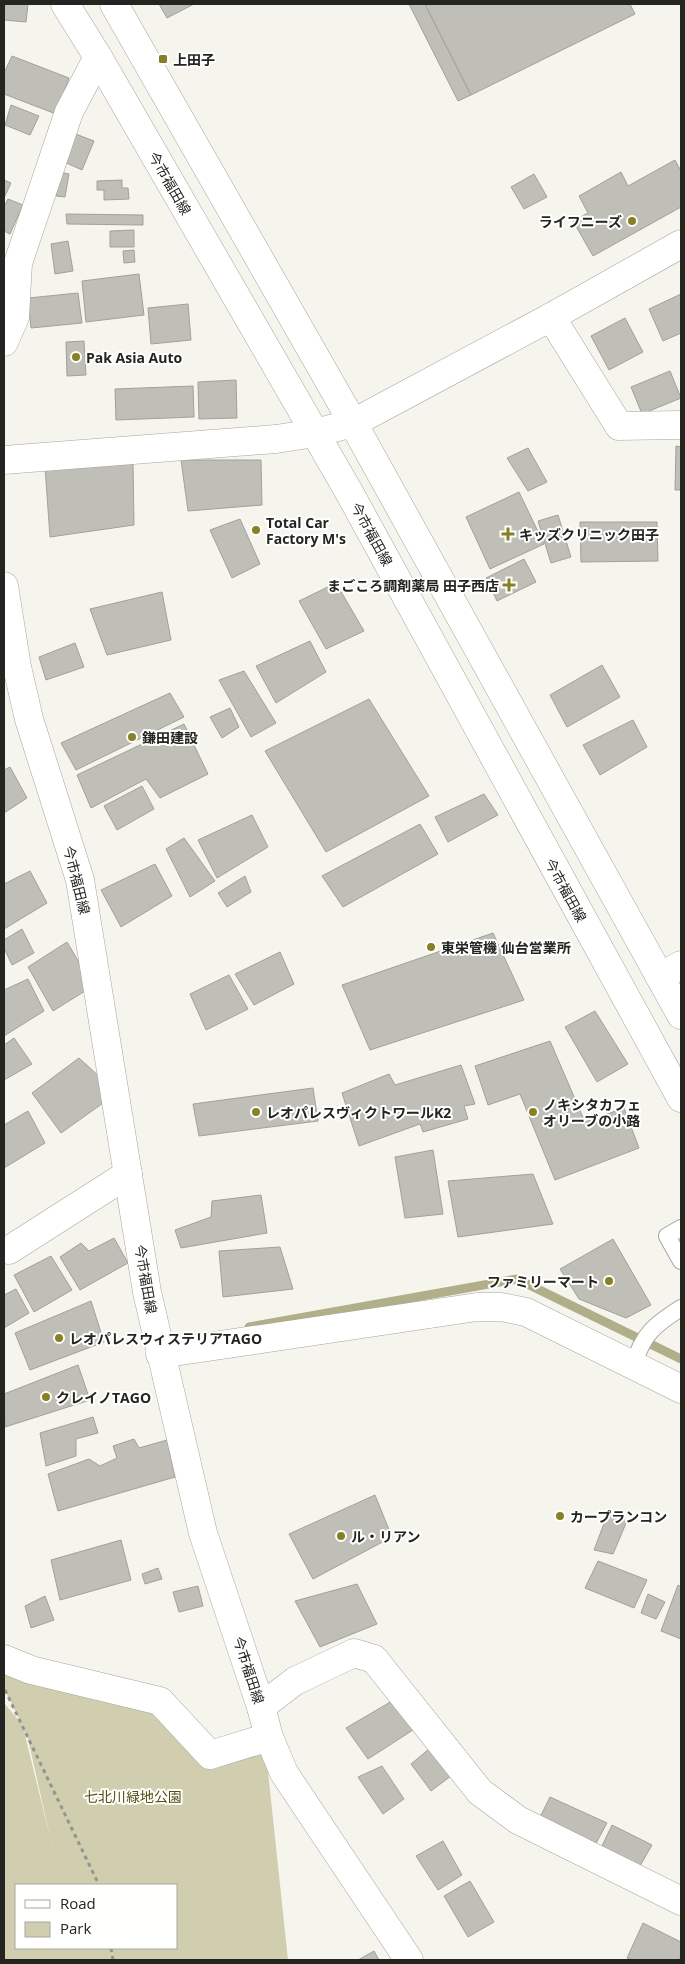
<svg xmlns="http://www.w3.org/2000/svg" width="685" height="1964" font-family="'Open Sans','Noto Sans JP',sans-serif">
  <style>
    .green { fill: #d0ceaf; fill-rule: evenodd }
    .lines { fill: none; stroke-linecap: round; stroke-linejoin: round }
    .stream { stroke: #b1af8a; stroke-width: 9 }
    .building { fill: #bfbfb8; stroke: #a1a19a }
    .lane-casing { stroke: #a5a59e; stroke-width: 18 }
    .street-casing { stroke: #a5a59e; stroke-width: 29 }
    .secondary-casing { stroke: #a5a59e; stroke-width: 29 }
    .path { stroke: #959590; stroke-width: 3; stroke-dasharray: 4 4; stroke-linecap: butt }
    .lane { stroke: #fff; stroke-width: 16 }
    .street { stroke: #fff; stroke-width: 28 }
    .secondary { stroke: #fff; stroke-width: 28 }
    .poi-dot { fill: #868027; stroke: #fffffe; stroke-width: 2 }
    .labels { text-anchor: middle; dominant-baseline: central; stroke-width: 4; stroke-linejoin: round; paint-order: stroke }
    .poi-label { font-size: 14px; font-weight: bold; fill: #242421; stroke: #fffffe; text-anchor: start }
    .street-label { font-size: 14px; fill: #242421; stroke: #fffffe }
    .park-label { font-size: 14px; fill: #555113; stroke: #fffffe }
  </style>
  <rect width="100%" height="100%" fill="#f5f5ee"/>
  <path class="green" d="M4 1657 117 1691 223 1754 265 1743 288 1960H4V1703L21 1723 4 1688ZM24 1731 28 1739 53 1850V1849ZM16 1885H176V1948H16Z"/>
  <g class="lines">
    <path class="stream" d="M249 1327 517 1279 681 1359"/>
  </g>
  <g class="building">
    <path d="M4 4H28L26 22 4 20Z"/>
    <path d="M159 4H194L167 18Z"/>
    <path d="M409 4H425L471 95 458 101Z"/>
    <path d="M425 4H630L635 14 471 95Z"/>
    <path d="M12 56 69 78 56 114 4 94V73Z"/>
    <path d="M11 105 39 116 30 135 5 125Z"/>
    <path d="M73 133 94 141 82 170 62 161Z"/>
    <path d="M675 160 681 171V207L593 256 573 221 588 213 579 196 621 172 628 186Z"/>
    <path d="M60 172 69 174 65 197 56 196Z"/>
    <path d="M534 174 547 197 524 209 511 187Z"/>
    <path d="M4 180 11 183 4 198Z"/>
    <path d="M122 180V188H128L129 199 104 200V190H97V181Z"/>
    <path d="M8 199 23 205 10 234 4 231V207Z"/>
    <path d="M66 214 143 215V225L67 224Z"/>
    <path d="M134 230V247H110V231Z"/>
    <path d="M68 241 73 271 55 274 51 244Z"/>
    <path d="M134 250 135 262 124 263 123 251Z"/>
    <path d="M139 274 144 315 86 322 82 281Z"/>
    <path d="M78 293 82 323 31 328 28 298Z"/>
    <path d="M681 294V333L663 341 649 309Z"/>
    <path d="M188 304 191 340 151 344 148 308Z"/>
    <path d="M625 318 643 352 609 370 591 336Z"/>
    <path d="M84 341 86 375 67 376 66 342Z"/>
    <path d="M670 371 681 398 642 414 631 387Z"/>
    <path d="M236 380 237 418 199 419 198 382Z"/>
    <path d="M193 386 194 417 116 420 115 389Z"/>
    <path d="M676 446 681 447V490H675Z"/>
    <path d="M528 448 547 482 528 491 507 458Z"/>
    <path d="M181 460H261L262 505 188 511Z"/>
    <path d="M133 464 134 525 50 537 45 467Z"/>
    <path d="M519 492 544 544 490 569 466 517Z"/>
    <path d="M558 515 571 557 551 563 538 521Z"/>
    <path d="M240 519 260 564 232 578 210 530Z"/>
    <path d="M580 522H657L658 561 581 562Z"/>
    <path d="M524 559 536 582 497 601 486 578Z"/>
    <path d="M336 583 364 631 326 649 299 601Z"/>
    <path d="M162 592 171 640 107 655 90 609Z"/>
    <path d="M310 641 326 672 276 703 256 666Z"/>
    <path d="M75 643 84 667 46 680 39 657Z"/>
    <path d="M602 665 620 697 567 727 550 695Z"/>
    <path d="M244 671 276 723 251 737 219 680Z"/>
    <path d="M170 693 184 717 76 770 61 743Z"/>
    <path d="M369 699 429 796 326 852 265 751Z"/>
    <path d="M230 708 239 727 222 738 210 717Z"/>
    <path d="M633 720 647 747 600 775 583 745Z"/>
    <path d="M184 724 208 774 160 798 146 779 91 808 77 775Z"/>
    <path d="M10 767 27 798 4 813V770Z"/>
    <path d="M142 786 154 809 117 830 104 806Z"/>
    <path d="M484 794 498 815 448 842 435 817Z"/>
    <path d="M252 815 268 847 217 878 198 840Z"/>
    <path d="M420 824 438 854 343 907 322 876Z"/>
    <path d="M184 838 215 881 190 897 166 849Z"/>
    <path d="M155 864 172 896 121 927 101 890Z"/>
    <path d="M30 871 47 903 4 929V884Z"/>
    <path d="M245 876 251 892 227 907 218 893Z"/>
    <path d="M22 929 34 953 12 965 4 948V940Z"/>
    <path d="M493 933 524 1000 370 1050 342 985Z"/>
    <path d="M67 942 93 986 53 1011 28 967Z"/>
    <path d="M280 952 294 984 254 1005 235 974Z"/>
    <path d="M229 975 248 1009 206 1030 190 994Z"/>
    <path d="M28 979 44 1011 4 1036V990Z"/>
    <path d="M595 1011 628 1064 597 1082 565 1027Z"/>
    <path d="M14 1038 32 1064 4 1080V1045Z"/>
    <path d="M550 1041 585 1122 624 1108 639 1148 555 1180 520 1094 488 1105 475 1066Z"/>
    <path d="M79 1058 101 1078 106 1101 61 1133 32 1093Z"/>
    <path d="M461 1065 475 1104 464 1106 468 1119 423 1132 420 1124 359 1146 342 1093 389 1074 395 1085Z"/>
    <path d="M313 1088 318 1121 199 1136 193 1104Z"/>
    <path d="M28 1111 45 1143 4 1168V1125Z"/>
    <path d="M433 1150 443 1214 405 1218 395 1157Z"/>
    <path d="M533 1174 553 1224 458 1237 448 1181Z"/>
    <path d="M261 1195 267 1233 181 1248 175 1230 211 1217 212 1201Z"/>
    <path d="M114 1238 128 1263 80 1290 60 1257 81 1243 89 1251Z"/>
    <path d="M613 1239 651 1305 626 1318 579 1299 560 1269Z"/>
    <path d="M280 1247 293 1289 223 1297 219 1251Z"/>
    <path d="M51 1256 72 1290 34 1312 14 1275Z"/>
    <path d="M16 1289 29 1313 4 1328V1295Z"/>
    <path d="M91 1301 104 1342 30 1370 15 1333Z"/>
    <path d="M78 1365 90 1400 5 1427 4 1394Z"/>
    <path d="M93 1417 98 1433 76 1439V1456L46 1466 40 1433Z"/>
    <path d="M134 1439 139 1448 167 1440 175 1477 58 1511 48 1474 89 1459 100 1466 117 1458 113 1446Z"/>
    <path d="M375 1495 392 1537 313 1579 289 1534Z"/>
    <path d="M608 1513 627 1521 613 1554 594 1550Z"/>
    <path d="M121 1540 131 1580 60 1600 51 1560Z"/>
    <path d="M598 1561 647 1580 634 1608 585 1588Z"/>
    <path d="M158 1568 162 1579 145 1584 142 1574Z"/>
    <path d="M357 1584 377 1624 320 1647 295 1601Z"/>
    <path d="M678 1585 681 1587V1639L661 1631Z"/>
    <path d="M198 1586 203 1606 179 1612 173 1592Z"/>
    <path d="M648 1594 665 1602 656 1619 641 1613Z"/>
    <path d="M45 1596 54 1620 31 1628 25 1606Z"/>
    <path d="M392 1701 413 1730 368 1759 346 1728Z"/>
    <path d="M429 1749 451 1776 431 1791 411 1764Z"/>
    <path d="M382 1766 404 1799 383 1814 358 1777Z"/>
    <path d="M550 1797 607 1823 594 1847 539 1819Z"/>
    <path d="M612 1825 652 1845 640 1866 601 1848Z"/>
    <path d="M443 1841 462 1875 438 1890 416 1856Z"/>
    <path d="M470 1881 494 1922 468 1937 444 1896Z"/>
    <path d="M643 1923 681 1942V1956L679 1960H634L627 1958Z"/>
    <path d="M374 1951 379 1960H358Z"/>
  </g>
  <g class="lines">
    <defs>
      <g id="lane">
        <path d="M681 1228 667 1236 681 1261"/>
        <path d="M633 1366C643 1334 654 1325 681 1308"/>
      </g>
      <g id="street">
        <path d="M551 317 619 426 681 425"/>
        <path d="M4 342 15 317 18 263 69 112 98 57"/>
        <path d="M4 460 276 439 315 433 353 423 551 317 681 244"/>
        <path d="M660 977 681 965"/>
        <path d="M9 1250 128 1174"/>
        <path d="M4 1659 31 1670 160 1701 210 1755 269 1737"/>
        <path d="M261 1707 295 1681 354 1653 374 1659 480 1792 518 1820 681 1901"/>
      </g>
      <g id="secondary">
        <path d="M65 4 98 57 349 492 681 1098"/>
        <path d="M114 4 353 423 681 1015"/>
        <path d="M4 586 17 667 29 719 80 880 147 1292 203 1533 261 1707 269 1737 284 1773 409 1960"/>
        <path d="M160 1354 477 1307H501L526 1312 681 1389"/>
      </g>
    </defs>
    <use href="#lane" class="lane-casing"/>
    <use href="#street" class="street-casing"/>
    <use href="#secondary" class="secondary-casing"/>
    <g class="path">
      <path d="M5 1690 99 1885"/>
      <path d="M111 1948 113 1960"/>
    </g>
    <use href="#lane" class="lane"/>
    <use href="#street" class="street"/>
    <use href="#secondary" class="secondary"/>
  </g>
  <g class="poi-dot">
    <rect x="158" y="54" width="10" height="10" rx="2.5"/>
    <circle cx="632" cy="221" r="5"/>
    <circle cx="76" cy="357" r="5"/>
    <circle cx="256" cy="530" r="5"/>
    <path d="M505.5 526.5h5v5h5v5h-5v5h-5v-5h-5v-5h5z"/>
    <path d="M506.5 577.5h5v5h5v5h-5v5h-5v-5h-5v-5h5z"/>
    <circle cx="132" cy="737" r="5"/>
    <circle cx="431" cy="947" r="5"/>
    <circle cx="256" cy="1112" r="5"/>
    <circle cx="533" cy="1112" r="5"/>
    <circle cx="609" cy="1281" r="5"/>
    <circle cx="59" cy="1338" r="5"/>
    <circle cx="46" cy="1397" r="5"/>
    <circle cx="560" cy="1516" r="5"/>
    <circle cx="341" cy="1536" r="5"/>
  </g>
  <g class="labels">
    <g class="poi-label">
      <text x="173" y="59">上田子</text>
      <text x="622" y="221" text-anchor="end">ライフニーズ</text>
      <text x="86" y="357">Pak Asia Auto</text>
      <text x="266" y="522">Total Car<tspan x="266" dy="16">Factory M's</tspan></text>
      <text x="519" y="534">キッズクリニック田子</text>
      <text x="499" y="585" text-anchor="end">まごころ調剤薬局 田子西店</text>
      <text x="142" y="737">鎌田建設</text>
      <text x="441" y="947">東栄管機 仙台営業所</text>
      <text x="543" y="1104">ノキシタカフェ<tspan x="543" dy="16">オリーブの小路</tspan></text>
      <text x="266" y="1112">レオパレスヴィクトワールK2</text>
      <text x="599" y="1281" text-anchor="end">ファミリーマート</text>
      <text x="69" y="1338">レオパレスウィステリアTAGO</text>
      <text x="56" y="1397">クレイノTAGO</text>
      <text x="570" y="1516">カープランコン</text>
      <text x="351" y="1536">ル・リアン</text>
    </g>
    <g class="street-label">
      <text transform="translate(170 183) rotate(60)">今市福田線</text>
      <text transform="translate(372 534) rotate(61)">今市福田線</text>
      <text transform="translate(77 880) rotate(76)">今市福田線</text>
      <text transform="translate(566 890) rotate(61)">今市福田線</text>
      <text transform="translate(146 1279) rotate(80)">今市福田線</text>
      <text transform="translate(249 1670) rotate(72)">今市福田線</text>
    </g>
    <g class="park-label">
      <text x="133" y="1796">七北川緑地公園</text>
    </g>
  </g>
  <rect width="685" height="1964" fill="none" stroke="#242421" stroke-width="10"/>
  <rect x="15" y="1884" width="162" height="65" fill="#fffffe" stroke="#a7a7a6"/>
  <rect x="25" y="1900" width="25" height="8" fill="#ffffff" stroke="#a7a7a6"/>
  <text x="60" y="1909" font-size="15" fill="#242421">Road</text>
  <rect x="25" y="1922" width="25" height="15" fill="#d0ceaf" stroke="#a7a7a6"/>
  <text x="60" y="1934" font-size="15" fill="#242421">Park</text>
</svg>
